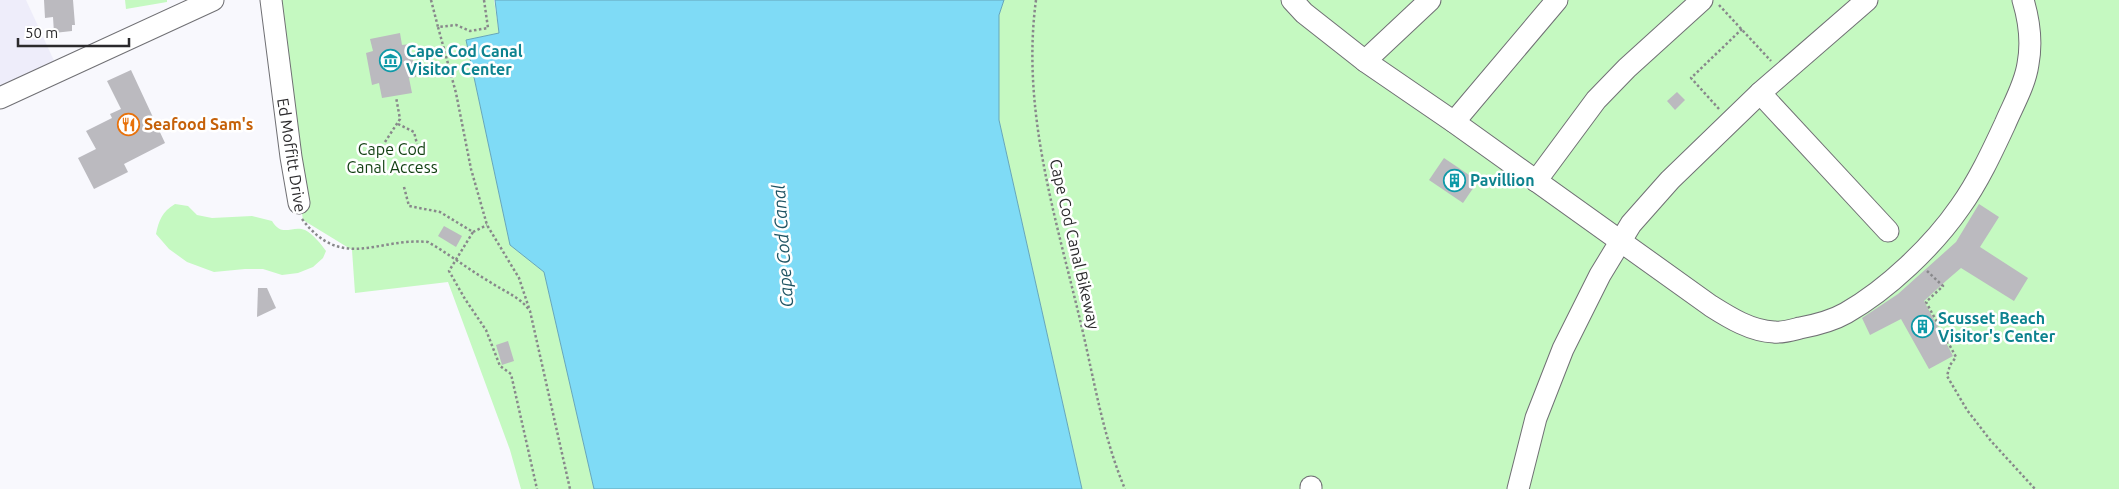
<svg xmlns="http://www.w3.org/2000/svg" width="2119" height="489" font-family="Ubuntu,sans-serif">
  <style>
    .built { fill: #eeedfa }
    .green { fill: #c5f9c1 }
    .water { fill: #7fdbf6; stroke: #66a6b9 }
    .building { fill: #bbbabf }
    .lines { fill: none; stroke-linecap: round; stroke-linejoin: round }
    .minor-casing { stroke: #707074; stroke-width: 23 }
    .path { stroke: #88888b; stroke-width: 2.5; stroke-dasharray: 2.5 2.5; stroke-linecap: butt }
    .minor { stroke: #fff; stroke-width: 21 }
    .labels { text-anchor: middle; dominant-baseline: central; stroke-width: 5; stroke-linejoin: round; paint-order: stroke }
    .culture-label { font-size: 16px; font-weight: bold; fill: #0d838f; stroke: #fff; text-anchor: start }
    .food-label { font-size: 16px; font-weight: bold; fill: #c56008; stroke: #fff; text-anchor: start }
    .park-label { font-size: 16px; fill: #103f10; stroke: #fff }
    .street-label { font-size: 16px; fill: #2b2a2c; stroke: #fff }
    .water-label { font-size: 18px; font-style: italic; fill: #1f5463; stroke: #fff }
  </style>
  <rect width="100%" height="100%" fill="#f8f8fd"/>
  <path class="built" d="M0 0H26L56 65 0 89Z"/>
  <g class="green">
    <path d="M125 0H167V2L126 9Z"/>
    <path d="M271 0H494L499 33 466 40 510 245 544 272 594 489H521L510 450 448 282 355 293 352 250 303 220Z"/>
    <path d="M1004 0H2119V489H1082L999 120V15Z"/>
    <path d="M175 204 188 206 197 215 212 218 252 216 272 221C282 238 292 225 305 230 313 234 321 244 326 251L323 258 313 267 298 273 282 275 263 269H245L214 272 187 262 169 249 156 234C159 220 162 212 175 204Z"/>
  </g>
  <path class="water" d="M495 0H1004L999 15V120L1082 489H594L544 272 510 245 466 40 499 33Z"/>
  <g class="building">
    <path d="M44 0H73L75 25H72V31L54 33 53 17 45 18Z"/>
    <path d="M400 33 402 45 410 44 416 77 409 78 412 93 382 98 379 83 372 85 366 53 373 51 370 39Z"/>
    <path d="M131 70 165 143 124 164 128 172 94 189 78 158 96 149 86 131 112 118 110 114 121 109 107 81Z"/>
    <path d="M1677 92 1685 100 1675 110 1667 101Z"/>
    <path d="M1444 158 1478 181 1463 203 1429 180Z"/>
    <path d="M1979 204 1999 217 1980 247 2028 278 2014 301 1961 268 1947 280 1924 301 1953 356 1929 369 1901 319 1870 335 1862 318 1898 294 1956 242Z"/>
    <path d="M444 226 462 236 456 247 438 236Z"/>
    <path d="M258 288H267L276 308 257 317Z"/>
    <path d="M508 341 514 361 502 365 496 345Z"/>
  </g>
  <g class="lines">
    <defs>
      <g id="minor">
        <path d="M271 0 291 157 299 203"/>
        <path d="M1292 0 1304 13 1365 61 1454 122 1711 306C1730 318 1751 331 1774 332 1782 333 1792 330 1800 328 1816 325 1832 321 1846 313 1888 289 1933 246 1960 207 1978 182 1992 152 2005 124 2013 105 2025 85 2028 64 2032 43 2029 20 2023 0"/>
        <path d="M1365 61 1430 0"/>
        <path d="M1760 93 1888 231"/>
        <path d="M0 98 213 0"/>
        <path d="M1454 122 1557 0"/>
        <path d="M1536 181 1596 100 1627 68 1702 0"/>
        <path d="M1311 489V487"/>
        <path d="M1518 489 1536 418 1563 349 1600 275 1631 224 1670 180 1760 93 1867 0"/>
      </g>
    </defs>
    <use href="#minor" class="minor-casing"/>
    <g class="path">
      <path d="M431 0 438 27"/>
      <path d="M484 0 488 28 470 31 456 25 438 27 456 93 471 169 487 225 519 278 529 308"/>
      <path d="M1036 0C1021 111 1056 218 1081 324 1094 379 1103 437 1125 489"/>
      <path d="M1719 5 1771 61"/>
      <path d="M1719 109 1691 78 1742 29"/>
      <path d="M398 124 414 132 417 144"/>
      <path d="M385 142 400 119 396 97"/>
      <path d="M404 187 409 206 440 212 473 232 449 271 465 299 486 330 500 366 511 374 537 489"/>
      <path d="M302 219C342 272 378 237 428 242 449 254 468 269 490 282 505 292 519 296 530 311L570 489"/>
      <path d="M473 232 487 225"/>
      <path d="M1927 271 1943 286 1926 302 1956 357 1950 365 1947 376 1967 410 1991 441 2035 489"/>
    </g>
    <use href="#minor" class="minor"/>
  </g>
  <defs>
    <symbol id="museum-ring" viewBox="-11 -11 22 22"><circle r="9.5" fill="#fff" stroke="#0f9aa8" stroke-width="1.5"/><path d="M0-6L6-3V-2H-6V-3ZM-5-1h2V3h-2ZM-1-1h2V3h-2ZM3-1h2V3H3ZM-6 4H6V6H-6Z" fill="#0f9aa8"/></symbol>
    <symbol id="restaurant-ring" viewBox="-11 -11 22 22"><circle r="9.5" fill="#fff" stroke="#e8710a" stroke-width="1.5"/><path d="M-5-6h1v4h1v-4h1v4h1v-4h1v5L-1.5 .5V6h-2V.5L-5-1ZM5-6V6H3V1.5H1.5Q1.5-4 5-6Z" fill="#e8710a"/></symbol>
    <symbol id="building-ring" viewBox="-11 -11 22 22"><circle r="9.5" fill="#fff" stroke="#0f9aa8" stroke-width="1.5"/><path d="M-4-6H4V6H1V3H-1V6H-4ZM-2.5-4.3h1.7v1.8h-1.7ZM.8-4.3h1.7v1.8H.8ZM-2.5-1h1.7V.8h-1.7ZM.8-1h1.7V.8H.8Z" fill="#0f9aa8"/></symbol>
  </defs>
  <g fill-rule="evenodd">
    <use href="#museum-ring" x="378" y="48" width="25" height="25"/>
    <use href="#restaurant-ring" x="116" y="112" width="25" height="25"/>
    <use href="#building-ring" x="1442" y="168" width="25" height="25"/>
    <use href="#building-ring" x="1910" y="314" width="25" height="25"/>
  </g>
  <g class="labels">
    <g class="culture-label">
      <text x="406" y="51">Cape Cod Canal<tspan x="406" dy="18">Visitor Center</tspan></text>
      <text x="1470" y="180">Pavillion</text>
      <text x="1938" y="318">Scusset Beach<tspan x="1938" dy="18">Visitor's Center</tspan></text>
    </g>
    <g class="food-label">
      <text x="144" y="124">Seafood Sam's</text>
    </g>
    <g class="park-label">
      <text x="392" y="149">Cape Cod<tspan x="392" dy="18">Canal Access</tspan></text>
    </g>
    <g class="street-label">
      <text transform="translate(292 155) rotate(81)">Ed Moffitt Drive</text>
      <text transform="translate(1075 244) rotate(77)">Cape Cod Canal Bikeway</text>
    </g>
    <g class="water-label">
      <text transform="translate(782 246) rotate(-94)">Cape Cod Canal</text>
    </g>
  </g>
  <path d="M18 38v8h111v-8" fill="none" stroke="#2b2a2c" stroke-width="2.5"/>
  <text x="25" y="38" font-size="15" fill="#2b2a2c" stroke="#ffffff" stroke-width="4" paint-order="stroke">50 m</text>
</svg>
